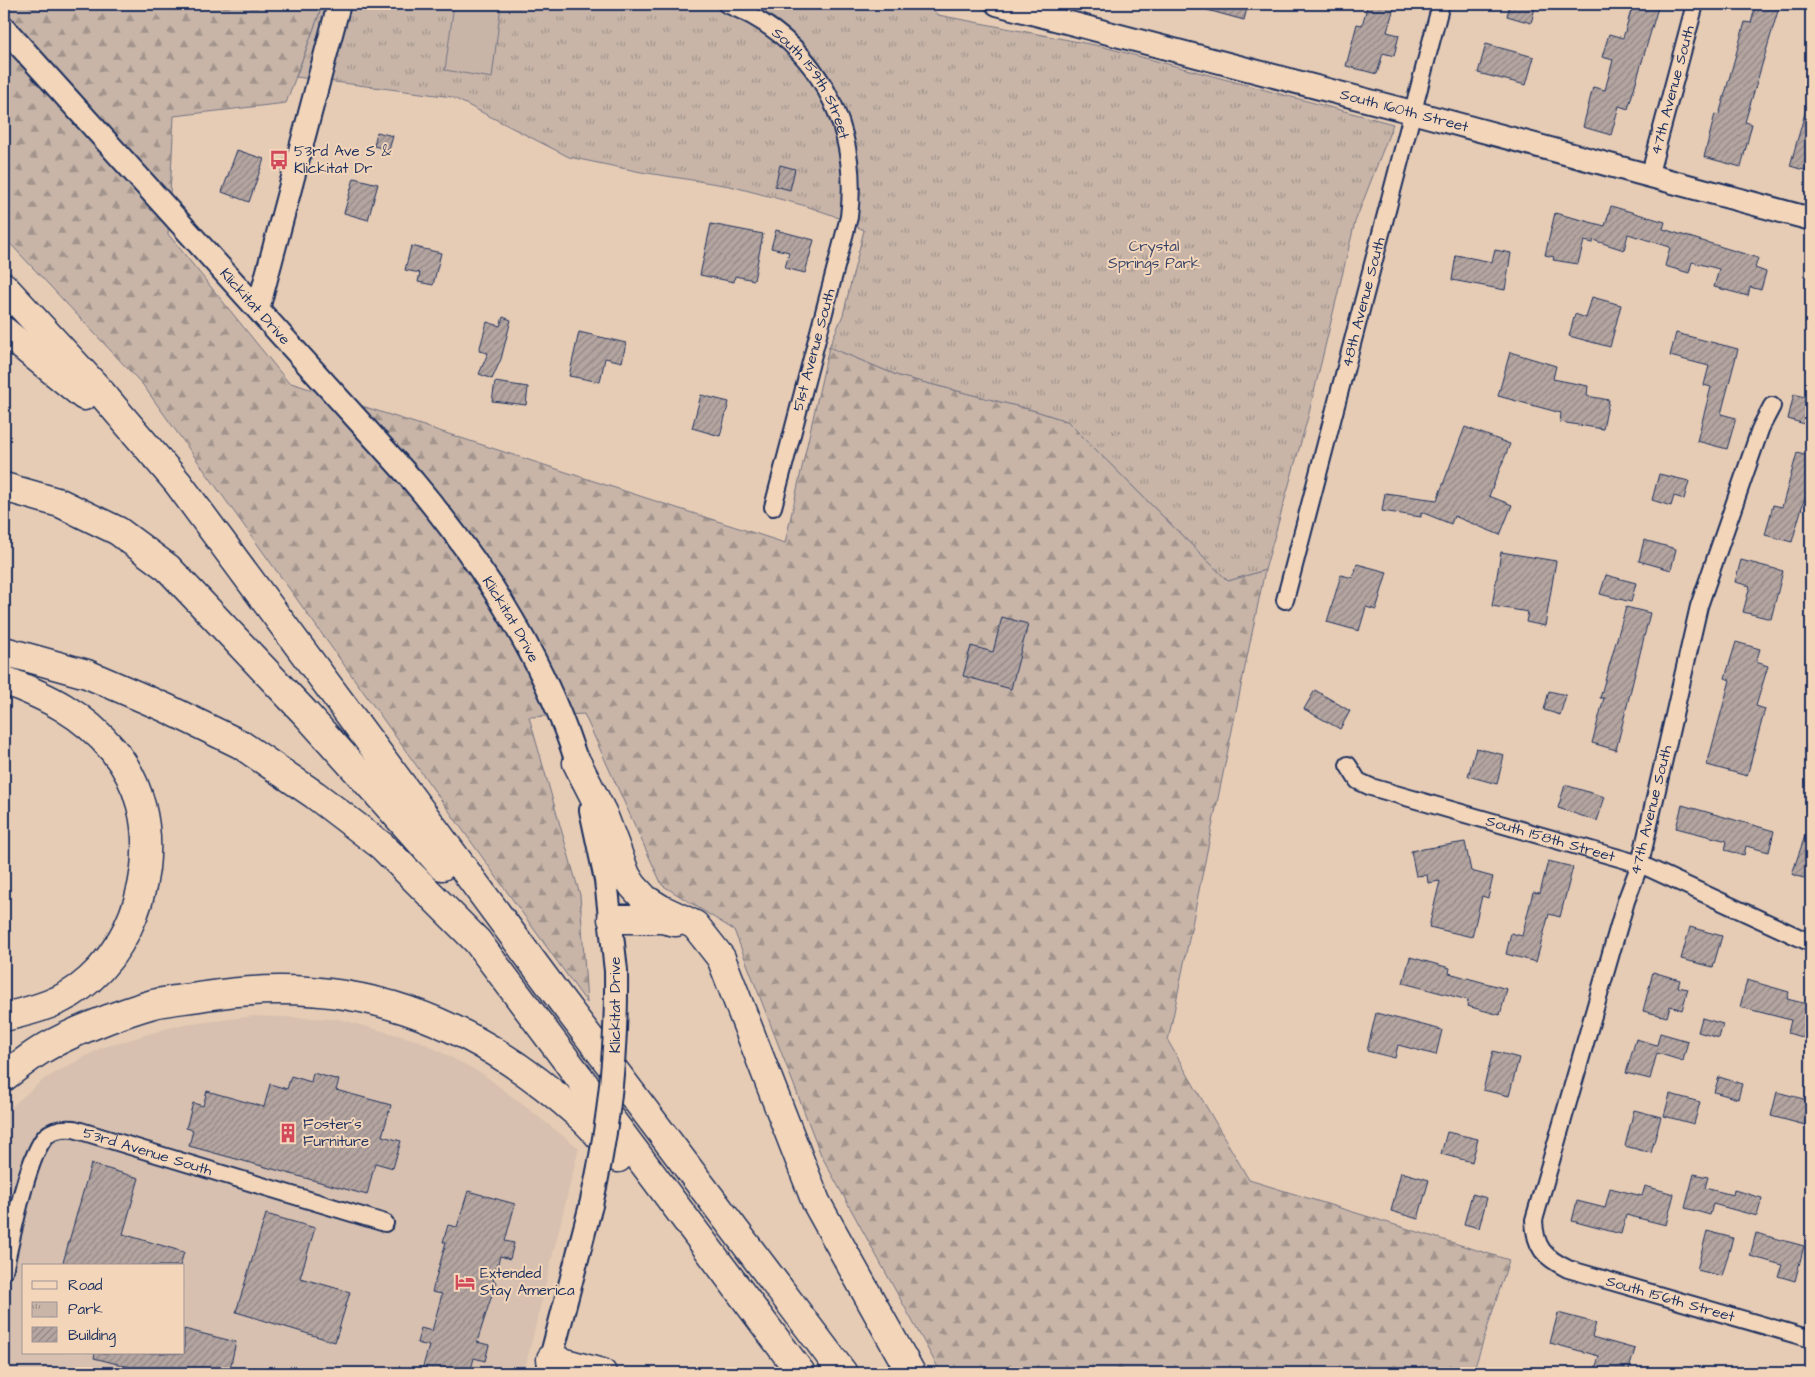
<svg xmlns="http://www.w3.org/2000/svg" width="1815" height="1377" font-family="'Architects Daughter',sans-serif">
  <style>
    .built { fill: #d7c0af; fill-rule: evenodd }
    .forest { fill: url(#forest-firs); stroke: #727283 }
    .park { fill: url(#park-tufts); stroke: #727283 }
    .pitch { fill: #c8b5a8; stroke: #727283 }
    .building { fill: url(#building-hatch); stroke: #1b2f5e }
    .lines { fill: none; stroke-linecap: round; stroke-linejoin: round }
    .street-casing { stroke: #1b2f5e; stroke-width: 20 }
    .secondary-casing { stroke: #1b2f5e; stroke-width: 26 }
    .highway-casing { stroke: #1b2f5e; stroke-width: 31 }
    .street { stroke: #f3d6ba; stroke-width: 16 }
    .secondary { stroke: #f3d6ba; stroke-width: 22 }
    .highway { stroke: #f3d6ba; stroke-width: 28 }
    .secondary-bridge-casing { stroke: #1b2f5e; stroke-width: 26; stroke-linecap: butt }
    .secondary-bridge { stroke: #f3d6ba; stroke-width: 22 }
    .labels { text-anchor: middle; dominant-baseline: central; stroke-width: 4; stroke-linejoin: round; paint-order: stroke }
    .street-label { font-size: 15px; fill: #1b2f5e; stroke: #f3d6ba }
    .poi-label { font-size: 15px; fill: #1b2f5e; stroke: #f3d6ba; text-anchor: start }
    .park-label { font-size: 15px; fill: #354369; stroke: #f3d6ba }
  </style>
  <defs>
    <pattern id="forest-firs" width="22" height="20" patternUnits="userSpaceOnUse" patternTransform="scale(1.25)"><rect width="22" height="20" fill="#c8b5a8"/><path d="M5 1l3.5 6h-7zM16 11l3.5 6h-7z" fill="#a2948c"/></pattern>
    <pattern id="park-tufts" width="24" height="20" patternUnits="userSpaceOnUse" patternTransform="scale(1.25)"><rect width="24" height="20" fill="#c8b5a8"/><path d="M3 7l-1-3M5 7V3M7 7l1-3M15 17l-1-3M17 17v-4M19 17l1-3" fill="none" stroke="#a2948c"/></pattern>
    <pattern id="building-hatch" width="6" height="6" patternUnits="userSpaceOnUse" patternTransform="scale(1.25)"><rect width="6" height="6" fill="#b4a5a0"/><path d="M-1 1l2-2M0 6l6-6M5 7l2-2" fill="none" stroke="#928786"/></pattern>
  </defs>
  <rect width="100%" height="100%" fill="#e6ccb5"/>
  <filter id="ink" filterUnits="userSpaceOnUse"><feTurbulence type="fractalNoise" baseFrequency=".02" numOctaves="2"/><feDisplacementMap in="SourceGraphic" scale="10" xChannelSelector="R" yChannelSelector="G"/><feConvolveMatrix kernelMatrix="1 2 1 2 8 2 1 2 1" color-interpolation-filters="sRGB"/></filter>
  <g filter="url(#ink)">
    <path class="built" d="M253 1016 338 1019 420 1041 483 1074 579 1148 524 1373H4V1113L44 1079 101 1048 176 1026ZM24 1266H184V1353H24Z"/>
    <path class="forest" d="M4 4H323L286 103 174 116 168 234 288 382 785 543 829 347 899 376 1036 411 1067 421 1228 581 1265 570 1168 1041 1249 1180 1509 1260 1473 1373H941L821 1155 734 930 662 885 584 714 529 717 580 895 587 1003 143 385 4 237Z"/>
    <path class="park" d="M323 4H925L938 15 1100 46 1393 124 1355 222 1308 417 1265 570 1228 581 1067 421 1036 411 899 376 829 347 843 315 864 230 832 215 806 206 730 186 641 172 569 157 452 97 296 77Z"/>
    <path class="pitch" d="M454 4H501L492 78 445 70Z"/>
    <g class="building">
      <path d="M1201 4H1248L1244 20 1200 8Z"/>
      <path d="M1368 4H1395L1387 32 1399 35 1394 56 1383 53 1377 74 1346 66 1357 24 1362 25Z"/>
      <path d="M1510 4H1536L1531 23 1507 16Z"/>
      <path d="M1633 4H1659L1628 109 1619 106 1611 135 1583 127 1593 87 1605 90 1613 60 1602 57 1609 34 1623 38Z"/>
      <path d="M1756 4H1780L1745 122 1752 124 1741 167 1704 157 1715 114 1719 115 1745 22 1751 23Z"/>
      <path d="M1486 44 1534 57 1526 85 1478 73Z"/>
      <path d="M1807 106 1811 107V172L1790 166Z"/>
      <path d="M377 132 393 136 389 150 374 146Z"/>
      <path d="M237 150 264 159 249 202 222 192Z"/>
      <path d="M780 165 795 169 790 190 775 186Z"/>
      <path d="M354 178 378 184 368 220 344 213Z"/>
      <path d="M1611 206 1665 222 1663 229 1758 258 1755 268 1766 272 1761 290 1750 287 1748 296 1714 287 1719 269 1692 262 1689 273 1665 266 1670 247 1628 234 1624 250 1593 240V243L1584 241 1578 264 1553 260 1554 257 1545 255 1555 213 1605 226Z"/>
      <path d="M711 224 763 234 754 280 735 276 734 282 700 275Z"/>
      <path d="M776 230 814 240 805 273 785 268 789 252 771 248Z"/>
      <path d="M411 246 441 253 433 285 418 282 420 273 405 270Z"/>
      <path d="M1495 250 1511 253 1505 290 1452 280 1456 255 1492 262Z"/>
      <path d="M1592 297 1621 305 1610 347 1569 336 1575 314 1586 318Z"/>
      <path d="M503 317 511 320 501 359 492 379 479 374 488 353 479 351 487 322 500 326Z"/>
      <path d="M579 332 626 343 622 362 605 358 600 382 569 376Z"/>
      <path d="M1676 333 1738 349 1721 414 1736 418 1727 449 1697 441 1711 387 1704 385 1709 366 1670 356Z"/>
      <path d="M1510 352 1556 366 1553 379 1588 386 1587 396 1609 400 1603 429 1560 422 1561 413 1498 396Z"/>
      <path d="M495 382 528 387 526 405 492 401Z"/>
      <path d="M1794 394 1811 399V426L1788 419Z"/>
      <path d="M701 395 729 402 720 436 692 428Z"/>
      <path d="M1465 427 1510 444 1489 496 1512 505 1500 535 1454 516 1451 524 1421 512V517L1382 511 1385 493 1437 500Z"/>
      <path d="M1797 453 1811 457V502L1804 500 1792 542 1765 535 1773 505 1782 507Z"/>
      <path d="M1659 474 1689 481 1684 499 1674 496 1671 506 1652 500Z"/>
      <path d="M1644 540 1676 549 1671 570 1639 561Z"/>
      <path d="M1501 552 1556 561 1545 626 1526 622 1528 612 1492 606Z"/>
      <path d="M1741 560 1783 571 1771 619 1743 612 1750 586 1735 582Z"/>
      <path d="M1357 564 1387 572 1376 610 1366 607 1359 631 1327 622 1341 575 1353 578Z"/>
      <path d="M1606 575 1636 583 1631 602 1600 594Z"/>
      <path d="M1626 607 1650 613 1616 750 1592 743 1604 698H1600Z"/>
      <path d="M1002 617 1028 624 1011 689 963 676 971 646 993 652Z"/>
      <path d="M1736 642 1760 649 1756 662 1768 666 1756 706 1765 709 1747 776 1707 765 1730 680 1725 678Z"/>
      <path d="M1315 690 1350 711 1340 729 1304 709Z"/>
      <path d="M1549 691 1566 695 1560 715 1544 710Z"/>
      <path d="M1476 748 1504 755 1497 784 1468 776Z"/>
      <path d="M1565 785 1605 797 1597 821 1558 808Z"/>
      <path d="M1682 805 1774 831 1769 852 1746 846 1744 855 1725 850 1727 841 1676 828Z"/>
      <path d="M1809 824 1811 825V881L1792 874Z"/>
      <path d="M1465 842 1471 871 1493 877 1488 898 1482 896 1472 937 1429 927 1440 881 1428 883 1427 875 1416 876 1411 851Z"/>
      <path d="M1548 861 1573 867 1560 917 1549 914 1536 962 1506 954 1511 933 1522 936 1533 892 1540 893Z"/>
      <path d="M1690 927 1722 936 1713 967 1681 959Z"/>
      <path d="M1410 957 1450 968 1449 973 1507 989 1500 1015 1467 1006 1468 1000 1403 983Z"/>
      <path d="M1653 972 1680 980 1678 987 1688 989 1682 1010 1670 1006 1667 1017 1643 1011Z"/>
      <path d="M1747 980 1789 992 1787 999 1811 1005V1040L1788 1033 1791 1020 1740 1007Z"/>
      <path d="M1376 1013 1442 1030 1436 1055 1398 1045 1395 1058 1367 1051Z"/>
      <path d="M1702 1018 1723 1024 1719 1038 1698 1032Z"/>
      <path d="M1660 1033 1688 1041 1683 1061 1657 1053 1650 1079 1626 1073 1636 1039 1657 1045Z"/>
      <path d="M1493 1051 1519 1058 1509 1096 1483 1090Z"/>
      <path d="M313 1073 339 1080 336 1090 391 1105 382 1136 401 1141 393 1168 375 1163 367 1195 189 1146 193 1130 186 1128 193 1103 203 1106 207 1091 264 1107 270 1084 287 1089 291 1076 311 1082Z"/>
      <path d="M1719 1077 1742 1084 1738 1099 1714 1092Z"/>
      <path d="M1777 1092 1811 1101 1805 1125 1771 1116Z"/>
      <path d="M1670 1094 1700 1102 1694 1124 1664 1116Z"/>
      <path d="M1634 1110 1661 1117 1651 1153 1625 1146Z"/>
      <path d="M1447 1132 1478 1139 1472 1162 1441 1154Z"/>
      <path d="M91 1164 139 1178 123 1234 184 1252 180 1266H62Z"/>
      <path d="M1401 1172 1429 1180 1418 1219 1391 1211Z"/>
      <path d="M1694 1174 1708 1177 1705 1188 1733 1195 1734 1190 1762 1198 1757 1216 1713 1204 1710 1215 1685 1208Z"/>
      <path d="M1645 1186 1674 1194 1666 1225 1626 1215 1621 1234 1572 1221 1577 1201 1605 1208 1610 1188 1642 1196Z"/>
      <path d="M468 1191 515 1204 505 1241 514 1243 510 1259 500 1256 493 1281 496 1282 477 1342 489 1345 485 1361 474 1358 470 1373H421L429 1346 417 1343 421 1328 432 1331 442 1294 432 1292 446 1242H443L448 1225 457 1227Z"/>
      <path d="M1472 1194 1487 1198 1479 1228 1464 1224Z"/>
      <path d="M266 1214 315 1228 300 1278 350 1292 335 1342 236 1312Z"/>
      <path d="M1707 1231 1733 1238 1722 1276 1697 1270Z"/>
      <path d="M1756 1233 1804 1246 1795 1281 1778 1276 1782 1265 1750 1256Z"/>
      <path d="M1558 1313 1596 1323 1592 1337 1635 1349 1628 1373H1594L1599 1356 1550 1343Z"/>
      <path d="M184 1329 236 1342 229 1373H153L94 1358 95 1353H184Z"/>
    </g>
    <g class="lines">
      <defs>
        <g id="street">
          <path id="s1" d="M726 4C816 39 860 124 849 217L773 507"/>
          <path id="s2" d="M1649 177 1695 4"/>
          <path id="s3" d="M1772 406 1761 427 1699 606 1640 864 1626 901 1534 1220C1535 1248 1544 1257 1568 1269L1811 1339"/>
          <path id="s4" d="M1285 600 1441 4"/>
          <path id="s5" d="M1348 765 1358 781 1371 787 1640 864 1811 943"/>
          <path id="s6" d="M4 1271C11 1241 27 1156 46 1136 53 1129 64 1128 74 1129L385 1223"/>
        </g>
        <g id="secondary">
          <path id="s7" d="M997 4 1412 112 1811 219"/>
          <path id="s8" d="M4 28 413 481C487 569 550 667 582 779"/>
          <path d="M258 309 339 4"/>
          <path d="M591 810 606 880 616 971"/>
          <path d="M547 1373 591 1205"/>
        </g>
        <g id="highway">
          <path d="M4 287 98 389 178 483 558 996 843 1373"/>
          <path d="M4 331 84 396"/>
          <path d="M4 487 60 503 118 531 168 568 307 715 442 866"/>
          <path d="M4 651 87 674 166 708 240 744 315 795 382 846 477 941 801 1373"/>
          <path d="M4 680C48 697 82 713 113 750 168 816 151 925 89 980 65 1002 35 1010 4 1017"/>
          <path d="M577 763 603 814 626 875 633 886 645 899 661 909 695 925 721 958 816 1202 911 1373"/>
          <path d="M612 919H662L676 922"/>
          <path d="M4 1077C16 1068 28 1058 41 1050 69 1033 121 1013 153 1004 170 1000 188 999 205 996 353 973 470 1017 580 1116 594 1128 606 1144 618 1158"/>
          <path d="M551 1359 602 1373"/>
        </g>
      </defs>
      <use href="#street" class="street-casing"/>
      <use href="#secondary" class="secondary-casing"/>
      <use href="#highway" class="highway-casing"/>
      <use href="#street" class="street"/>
      <use href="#secondary" class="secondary"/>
      <use href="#highway" class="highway"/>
      <defs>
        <path id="secondary-bridge" d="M591 1205C609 1128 617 1051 616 971"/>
      </defs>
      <use href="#secondary-bridge" class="secondary-bridge-casing"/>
      <use href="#secondary-bridge" class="secondary-bridge"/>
    </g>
  </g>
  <defs>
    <symbol id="bus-bare" viewBox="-9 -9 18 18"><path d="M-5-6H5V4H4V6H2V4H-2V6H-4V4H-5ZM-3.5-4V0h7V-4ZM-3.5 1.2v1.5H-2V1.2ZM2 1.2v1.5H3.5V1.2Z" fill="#d1495b" stroke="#f3d6ba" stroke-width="2.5" paint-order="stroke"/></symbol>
    <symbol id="building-bare" viewBox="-9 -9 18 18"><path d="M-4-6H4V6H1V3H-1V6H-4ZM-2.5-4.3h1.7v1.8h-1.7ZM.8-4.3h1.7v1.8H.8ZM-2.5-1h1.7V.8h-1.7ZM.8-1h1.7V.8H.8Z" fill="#d1495b" stroke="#f3d6ba" stroke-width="2.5" paint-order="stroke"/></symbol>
    <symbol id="hotel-bare" viewBox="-9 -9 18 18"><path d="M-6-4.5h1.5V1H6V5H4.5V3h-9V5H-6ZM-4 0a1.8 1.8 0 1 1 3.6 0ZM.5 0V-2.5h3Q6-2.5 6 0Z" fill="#d1495b" stroke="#f3d6ba" stroke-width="2.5" paint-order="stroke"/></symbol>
  </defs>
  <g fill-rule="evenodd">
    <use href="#bus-bare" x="265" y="146" width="28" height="28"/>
    <use href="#building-bare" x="274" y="1119" width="28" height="28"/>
    <use href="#hotel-bare" x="451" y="1268" width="28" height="28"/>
  </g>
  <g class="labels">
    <g class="street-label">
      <text stroke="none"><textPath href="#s1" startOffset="121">South 159th Street</textPath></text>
      <text stroke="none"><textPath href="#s2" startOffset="90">47th Avenue South</textPath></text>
      <text stroke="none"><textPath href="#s7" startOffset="421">South 160th Street</textPath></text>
      <text stroke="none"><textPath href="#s4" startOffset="308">48th Avenue South</textPath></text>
      <text stroke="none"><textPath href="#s8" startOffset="375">Klickitat Drive</textPath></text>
      <text transform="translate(814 350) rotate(-75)">51st Avenue South</text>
      <text stroke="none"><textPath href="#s8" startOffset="780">Klickitat Drive</textPath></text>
      <text transform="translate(1651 810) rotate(-76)">47th Avenue South</text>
      <text stroke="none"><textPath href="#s5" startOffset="220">South 158th Street</textPath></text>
      <text transform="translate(615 1005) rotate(-90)">Klickitat Drive</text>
      <text stroke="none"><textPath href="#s6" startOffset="249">53rd Avenue South</textPath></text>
      <text stroke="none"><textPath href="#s3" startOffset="1020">South 156th Street</textPath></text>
    </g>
    <g class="poi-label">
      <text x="294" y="151">53rd Ave S &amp;<tspan x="294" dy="17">Klickitat Dr</tspan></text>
      <text x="303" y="1124">Foster's<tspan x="303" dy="17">Furniture</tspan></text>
      <text x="480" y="1273">Extended<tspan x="480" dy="17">Stay America</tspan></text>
    </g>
    <g class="park-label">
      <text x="1154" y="246">Crystal<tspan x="1154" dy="17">Springs Park</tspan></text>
    </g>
  </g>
  <rect width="1815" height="1377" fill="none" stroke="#f3d6ba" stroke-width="20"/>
  <rect x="10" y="10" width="1795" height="1357" fill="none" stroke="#1b2f5e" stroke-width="2" filter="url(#ink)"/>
  <rect x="22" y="1264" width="162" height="90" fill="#f3d6ba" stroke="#9d9395"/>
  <rect x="32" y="1281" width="25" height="8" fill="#f3d6ba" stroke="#9d9395"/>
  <text x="68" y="1290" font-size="15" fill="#1b2f5e">Road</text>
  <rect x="32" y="1302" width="25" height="15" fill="url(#park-tufts)" stroke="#9d9395"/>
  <text x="68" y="1314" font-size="15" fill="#1b2f5e">Park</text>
  <rect x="32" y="1327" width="25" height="15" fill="url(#building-hatch)" stroke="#9d9395"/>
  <text x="68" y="1340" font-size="15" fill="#1b2f5e">Building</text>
</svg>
